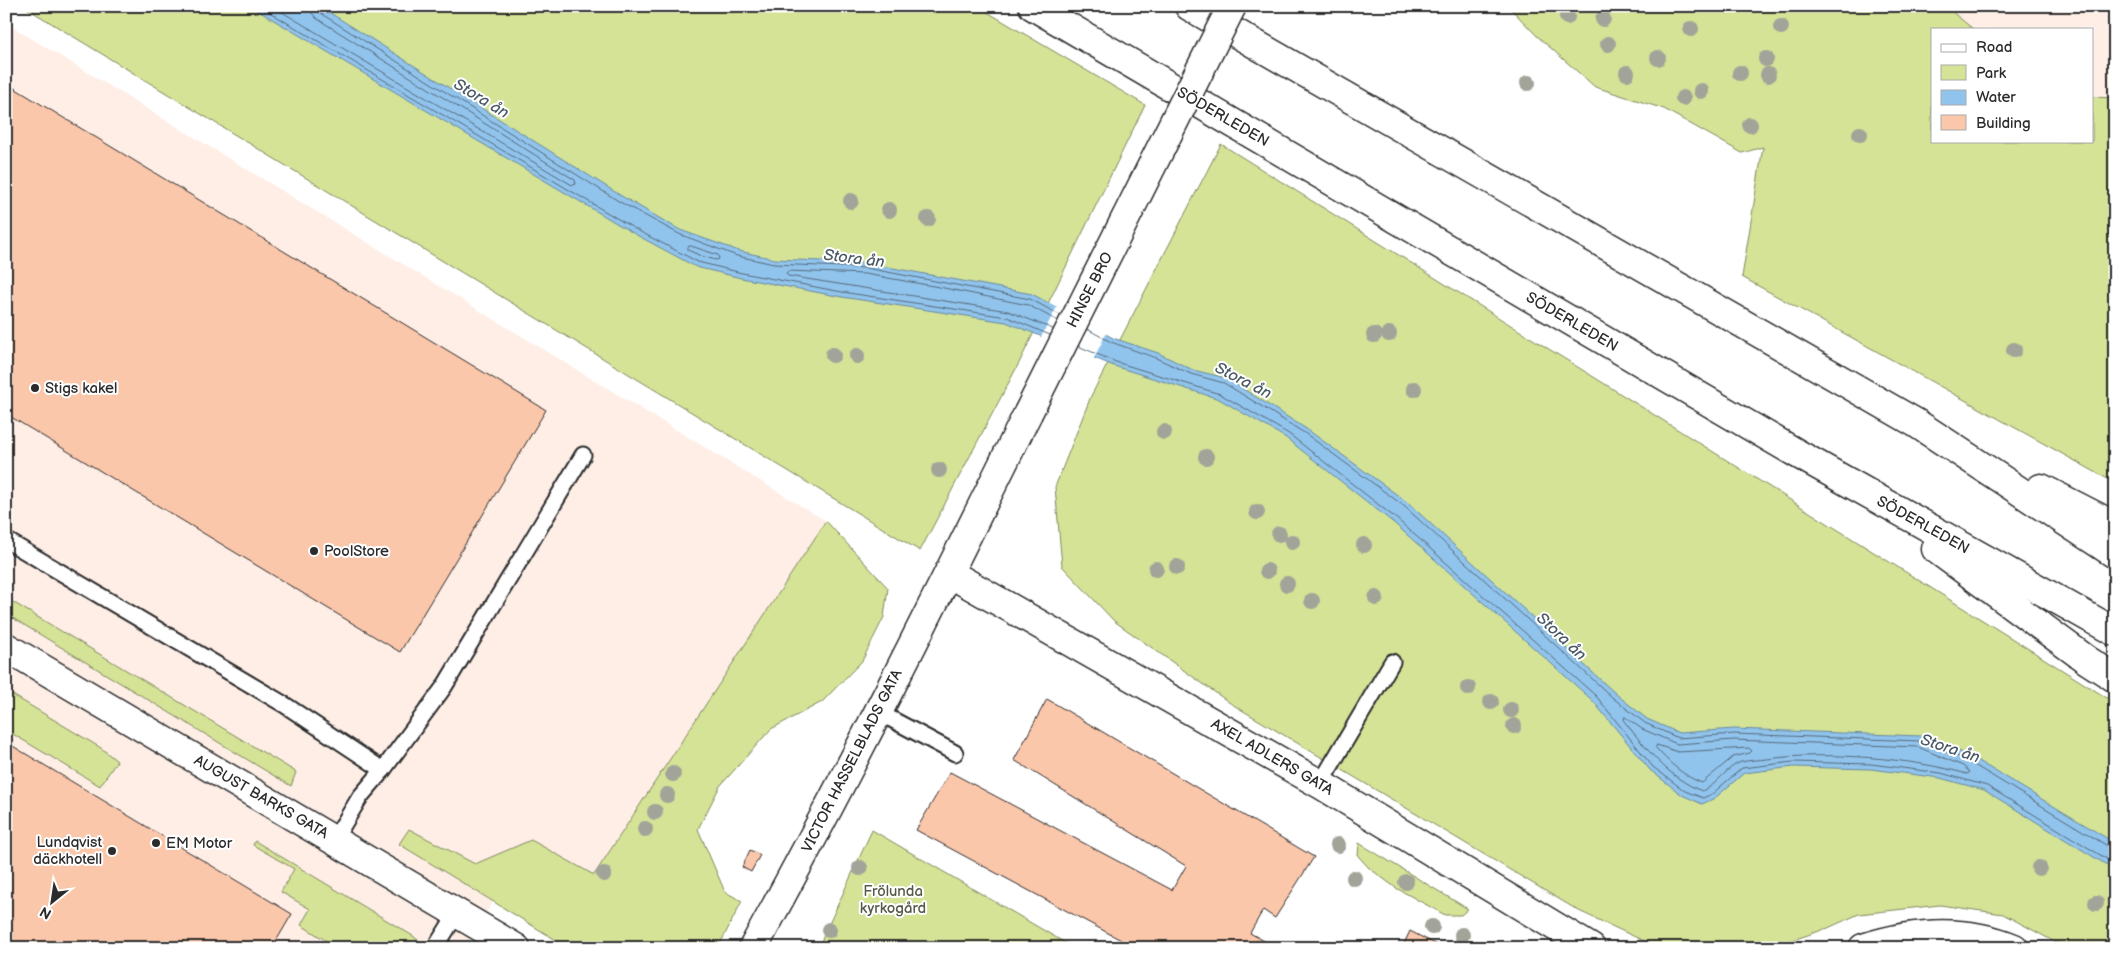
<svg xmlns="http://www.w3.org/2000/svg" width="2121" height="954" font-family="'Balsamiq Sans',sans-serif">
  <style>
    .built { fill: #feeee6 }
    .green { fill: #d4e396; stroke: #808760 }
    .water { fill: #91c4ed; stroke: #68879f }
    .pier { fill: #fff }
    .lines { fill: none; stroke-linecap: round; stroke-linejoin: round }
    .shore { stroke: #546879; stroke-width: 1 }
    .building { fill: #fbc7ab; stroke: #2b2b2b }
    .lane-casing { stroke: #2b2b2b; stroke-width: 19 }
    .street-casing { stroke: #2b2b2b; stroke-width: 31 }
    .secondary-casing { stroke: #2b2b2b; stroke-width: 31 }
    .highway-casing { stroke: #2b2b2b; stroke-width: 31 }
    .lane { stroke: #fff; stroke-width: 15 }
    .street { stroke: #fff; stroke-width: 28 }
    .secondary { stroke: #fff; stroke-width: 28 }
    .highway { stroke: #fff; stroke-width: 28 }
    .secondary-bridge-casing { stroke: #2b2b2b; stroke-width: 31; stroke-linecap: butt }
    .secondary-bridge { stroke: #fff; stroke-width: 28 }
    .tree { fill: #a2a499 }
    .poi-dot { fill: #2b2b2b; stroke: #fff; stroke-width: 2 }
    .labels { text-anchor: middle; dominant-baseline: central; stroke-width: 4; stroke-linejoin: round; paint-order: stroke }
    .street-label { font-size: 15px; fill: #2b2b2b; stroke: #fff }
    .poi-label { font-size: 15px; fill: #2b2b2b; stroke: #fff; text-anchor: start }
    .park-label { font-size: 15px; fill: #555946; stroke: #fff }
    .water-label { font-size: 16px; font-style: italic; fill: #4a5965; stroke: #fff }
  </style>
  <rect width="100%" height="100%" fill="#fff"/>
  <filter id="ink" filterUnits="userSpaceOnUse"><feTurbulence type="fractalNoise" baseFrequency=".02" numOctaves="2"/><feDisplacementMap in="SourceGraphic" scale="10" xChannelSelector="R" yChannelSelector="G"/><feConvolveMatrix kernelMatrix="1 2 1 2 8 2 1 2 1" color-interpolation-filters="sRGB"/></filter>
  <g filter="url(#ink)">
    <g class="built">
      <path d="M1945 6H2115V98L2092 97V29H1973Z"/>
      <path d="M6 23 826 521 593 876 531 841 464 948H6Z"/>
    </g>
    <g class="green">
      <path d="M23 6H977L1145 105 1019 363 920 551Z"/>
      <path d="M1508 6H1945L1973 29H1932V141H2092V97L2115 98V483L1742 277 1763 147 1742 153 1664 109 1595 87 1537 36Z"/>
      <path d="M1221 144 2115 703V948H2066L2003 914 1940 905 1859 914 1828 928 1770 948H1659L1579 911 1230 703 1114 621 1062 566 1055 487 1091 396Z"/>
      <path d="M826 521 888 588 884 617 862 661 822 702 771 729 720 786 698 829 725 892 742 901 718 948H569L399 844 409 829 475 864 531 840 594 875Z"/>
      <path d="M6 598 296 772 291 786 6 614Z"/>
      <path d="M6 691 101 748 117 761 100 786 6 730Z"/>
      <path d="M872 830 1074 948H818Z"/>
      <path d="M255 841 413 936 419 941 417 948H338L301 925 310 909 281 892 294 869 253 845Z"/>
      <path d="M1359 843 1468 909 1461 915H1445L1396 888 1369 868 1358 856Z"/>
    </g>
    <path class="water" d="M250 6H319L623 197 680 230 739 251 775 259 866 263 1032 294 1113 338 1158 353 1193 370 1226 378 1308 430 1407 502 1616 694 1647 719 1679 733 1734 729 1921 736 1968 755 2115 843V870L1984 790 1940 778 1871 769 1794 767 1744 773 1715 798 1702 804 1682 795 1650 770 1592 700 1395 524 1286 438 1219 399 1114 366 1006 322 842 297 741 278 696 267 633 233Z"/>
    <path class="pier" d="M1058 305 1107 332 1093 360 1040 339Z"/>
    <g class="lines">
      <g class="shore">
        <path d="M259 6 635 229 698 262 742 273 842 292 1007 317 1050 335"/>
        <path d="M272 6 572 185 576 184 575 180 316 18 312 13 311 6"/>
        <path d="M318 6 320 13 620 202 679 234 737 256 774 264 866 268 1030 299 1060 315"/>
        <path d="M691 246 718 255 719 259 716 260 701 256 688 250V247Z"/>
        <path d="M1053 329 1008 311 788 276 786 273 788 271 865 274 939 287 1028 305 1058 321"/>
        <path d="M1087 329 1111 342 1156 358 1191 374 1224 383 1306 434 1404 506 1613 698 1645 723 1678 738 1734 734 1920 741 1966 760 2106 845 2115 847"/>
        <path d="M1078 346 1116 362 1220 394 1289 434 1398 520 1596 696 1653 767 1685 791 1703 798 1712 794 1742 768 1793 762 1871 764 1941 773 1987 786 2115 864"/>
        <path d="M1625 717 1642 729 1677 744 1734 740 1918 747 1963 766 1970 772 1967 774C1911 758 1826 751 1767 759 1759 760 1749 760 1741 762 1726 767 1717 786 1702 791 1668 778 1646 748 1624 721Z"/>
        <path d="M1657 745 1678 752 1749 748 1752 751 1750 753 1733 757 1702 783C1685 777 1668 762 1656 748Z"/>
      </g>
    </g>
    <g class="building">
      <path d="M6 83 546 410 400 652 6 414Z"/>
      <path d="M1047 699 1314 857 1275 918 1263 910 1250 933 1277 948H1136L916 830 950 772 1172 890 1186 866 1014 760Z"/>
      <path d="M6 742 292 914 272 948H6Z"/>
      <path d="M750 850 760 855 751 872 742 867Z"/>
      <path d="M1410 931 1443 948H1402Z"/>
    </g>
    <g class="lines">
      <defs>
        <g id="lane">
          <path d="M6 540 285 705 383 770 360 797 334 840"/>
          <path d="M878 712 955 753"/>
          <path d="M383 770 444 687 583 455"/>
          <path d="M1320 784 1392 662"/>
          <path d="M435 948 457 913"/>
        </g>
        <g id="street">
          <path d="M949 573 1320 784 1591 948"/>
          <path d="M6 647 516 948"/>
          <path d="M1863 948C1912 932 1965 928 2014 948"/>
        </g>
        <path id="secondary" d="M753 948C850 772 939 593 1028 413"/>
        <g id="highway">
          <path d="M1033 6 1798 454 2115 632"/>
          <path d="M1189 6 1916 423 2115 554"/>
          <path d="M2041 488 2115 526"/>
          <path d="M1936 549 2087 660 2115 678"/>
        </g>
      </defs>
      <use href="#lane" class="lane-casing"/>
      <use href="#street" class="street-casing"/>
      <use href="#secondary" class="secondary-casing"/>
      <use href="#highway" class="highway-casing"/>
      <use href="#lane" class="lane"/>
      <use href="#street" class="street"/>
      <use href="#secondary" class="secondary"/>
      <use href="#highway" class="highway"/>
      <defs>
        <path id="secondary-bridge" d="M1028 413 1232 6"/>
      </defs>
      <use href="#secondary-bridge" class="secondary-bridge-casing"/>
      <use href="#secondary-bridge" class="secondary-bridge"/>
    </g>
    <g class="tree">
      <circle cx="1567" cy="17" r="8"/>
      <circle cx="1603" cy="19" r="8"/>
      <circle cx="1781" cy="27" r="8"/>
      <circle cx="1691" cy="29" r="8"/>
      <circle cx="1608" cy="44" r="8"/>
      <circle cx="1658" cy="58" r="8"/>
      <circle cx="1766" cy="59" r="8"/>
      <circle cx="1627" cy="73" r="8"/>
      <circle cx="1740" cy="73" r="8"/>
      <circle cx="1768" cy="75" r="8"/>
      <circle cx="1528" cy="83" r="8"/>
      <circle cx="1701" cy="91" r="8"/>
      <circle cx="1683" cy="98" r="8"/>
      <circle cx="1750" cy="125" r="8"/>
      <circle cx="1860" cy="134" r="8"/>
      <circle cx="851" cy="201" r="8"/>
      <circle cx="889" cy="210" r="8"/>
      <circle cx="928" cy="219" r="8"/>
      <circle cx="1389" cy="334" r="8"/>
      <circle cx="1374" cy="335" r="8"/>
      <circle cx="2014" cy="350" r="8"/>
      <circle cx="833" cy="355" r="8"/>
      <circle cx="857" cy="356" r="8"/>
      <circle cx="1414" cy="389" r="8"/>
      <circle cx="1164" cy="432" r="8"/>
      <circle cx="1206" cy="457" r="8"/>
      <circle cx="939" cy="470" r="8"/>
      <circle cx="1257" cy="512" r="8"/>
      <circle cx="1279" cy="534" r="8"/>
      <circle cx="1292" cy="542" r="8"/>
      <circle cx="1364" cy="545" r="8"/>
      <circle cx="1177" cy="567" r="8"/>
      <circle cx="1156" cy="569" r="8"/>
      <circle cx="1267" cy="571" r="8"/>
      <circle cx="1287" cy="584" r="8"/>
      <circle cx="1376" cy="598" r="8"/>
      <circle cx="1312" cy="601" r="8"/>
      <circle cx="1468" cy="688" r="8"/>
      <circle cx="1491" cy="702" r="8"/>
      <circle cx="1511" cy="710" r="8"/>
      <circle cx="1514" cy="726" r="8"/>
      <circle cx="673" cy="774" r="8"/>
      <circle cx="667" cy="795" r="8"/>
      <circle cx="655" cy="812" r="8"/>
      <circle cx="645" cy="829" r="8"/>
      <circle cx="1338" cy="845" r="8"/>
      <circle cx="860" cy="868" r="8"/>
      <circle cx="2039" cy="868" r="8"/>
      <circle cx="604" cy="874" r="8"/>
      <circle cx="1354" cy="878" r="8"/>
      <circle cx="1406" cy="882" r="8"/>
      <circle cx="2096" cy="903" r="8"/>
      <circle cx="1432" cy="927" r="8"/>
      <circle cx="829" cy="930" r="8"/>
      <circle cx="1462" cy="935" r="8"/>
    </g>
  </g>
  <g class="poi-dot">
    <circle cx="35" cy="388" r="5"/>
    <circle cx="314" cy="551" r="5"/>
    <circle cx="156" cy="843" r="5"/>
    <circle cx="112" cy="851" r="5"/>
  </g>
  <g class="labels">
    <g class="street-label">
      <text transform="translate(1223 117) rotate(30)">SÖDERLEDEN</text>
      <text transform="translate(1090 290) rotate(-63)">HINSE BRO</text>
      <text transform="translate(1572 322) rotate(30)">SÖDERLEDEN</text>
      <text transform="translate(1923 525) rotate(29)">SÖDERLEDEN</text>
      <text transform="translate(1272 757) rotate(30)">AXEL ADLERS GATA</text>
      <text transform="translate(852 761) rotate(-63)">VICTOR HASSELBLADS GATA</text>
      <text transform="translate(261 797) rotate(30)">AUGUST BARKS GATA</text>
    </g>
    <g class="poi-label">
      <text x="45" y="388">Stigs kakel</text>
      <text x="324" y="551">PoolStore</text>
      <text x="102" y="842" text-anchor="end">Lundqvist<tspan x="102" dy="17">däckhotell</tspan></text>
      <text x="166" y="843">EM Motor</text>
    </g>
    <g class="park-label">
      <text x="893" y="891">Frölunda<tspan x="893" dy="17">kyrkogård</tspan></text>
    </g>
    <g class="water-label">
      <text transform="translate(481 99) rotate(31)">Stora ån</text>
      <text transform="translate(854 259) rotate(7)">Stora ån</text>
      <text transform="translate(1243 381) rotate(27)">Stora ån</text>
      <text transform="translate(1561 637) rotate(43)">Stora ån</text>
      <text transform="translate(1950 749) rotate(18)">Stora ån</text>
    </g>
  </g>
  <rect width="2121" height="954" fill="none" stroke="#fff" stroke-width="25"/>
  <rect x="12" y="12" width="2096" height="929" fill="none" stroke="#2b2b2b" stroke-width="2" filter="url(#ink)"/>
  <rect x="1931" y="28" width="162" height="115" fill="#ffffff" stroke="#aaaaaa"/>
  <rect x="1941" y="44" width="25" height="8" fill="#ffffff" stroke="#aaaaaa"/>
  <text x="1976" y="52" font-size="15" fill="#2b2b2b">Road</text>
  <rect x="1941" y="65" width="25" height="15" fill="#d4e396" stroke="#aaaaaa"/>
  <text x="1976" y="78" font-size="15" fill="#2b2b2b">Park</text>
  <rect x="1941" y="90" width="25" height="15" fill="#91c4ed" stroke="#aaaaaa"/>
  <text x="1976" y="102" font-size="15" fill="#2b2b2b">Water</text>
  <rect x="1941" y="115" width="25" height="15" fill="#fbc7ab" stroke="#aaaaaa"/>
  <text x="1976" y="128" font-size="15" fill="#2b2b2b">Building</text>
  <g transform="translate(52 902) rotate(210)" stroke="#ffffff" stroke-width="4" paint-order="stroke">
  <path d="M0-4L9 19L0 12L-9 19Z" fill="#2b2b2b"/>
  <text y="-8" font-size="14" font-weight="bold" text-anchor="middle" fill="#2b2b2b">N</text>
  </g>
</svg>
